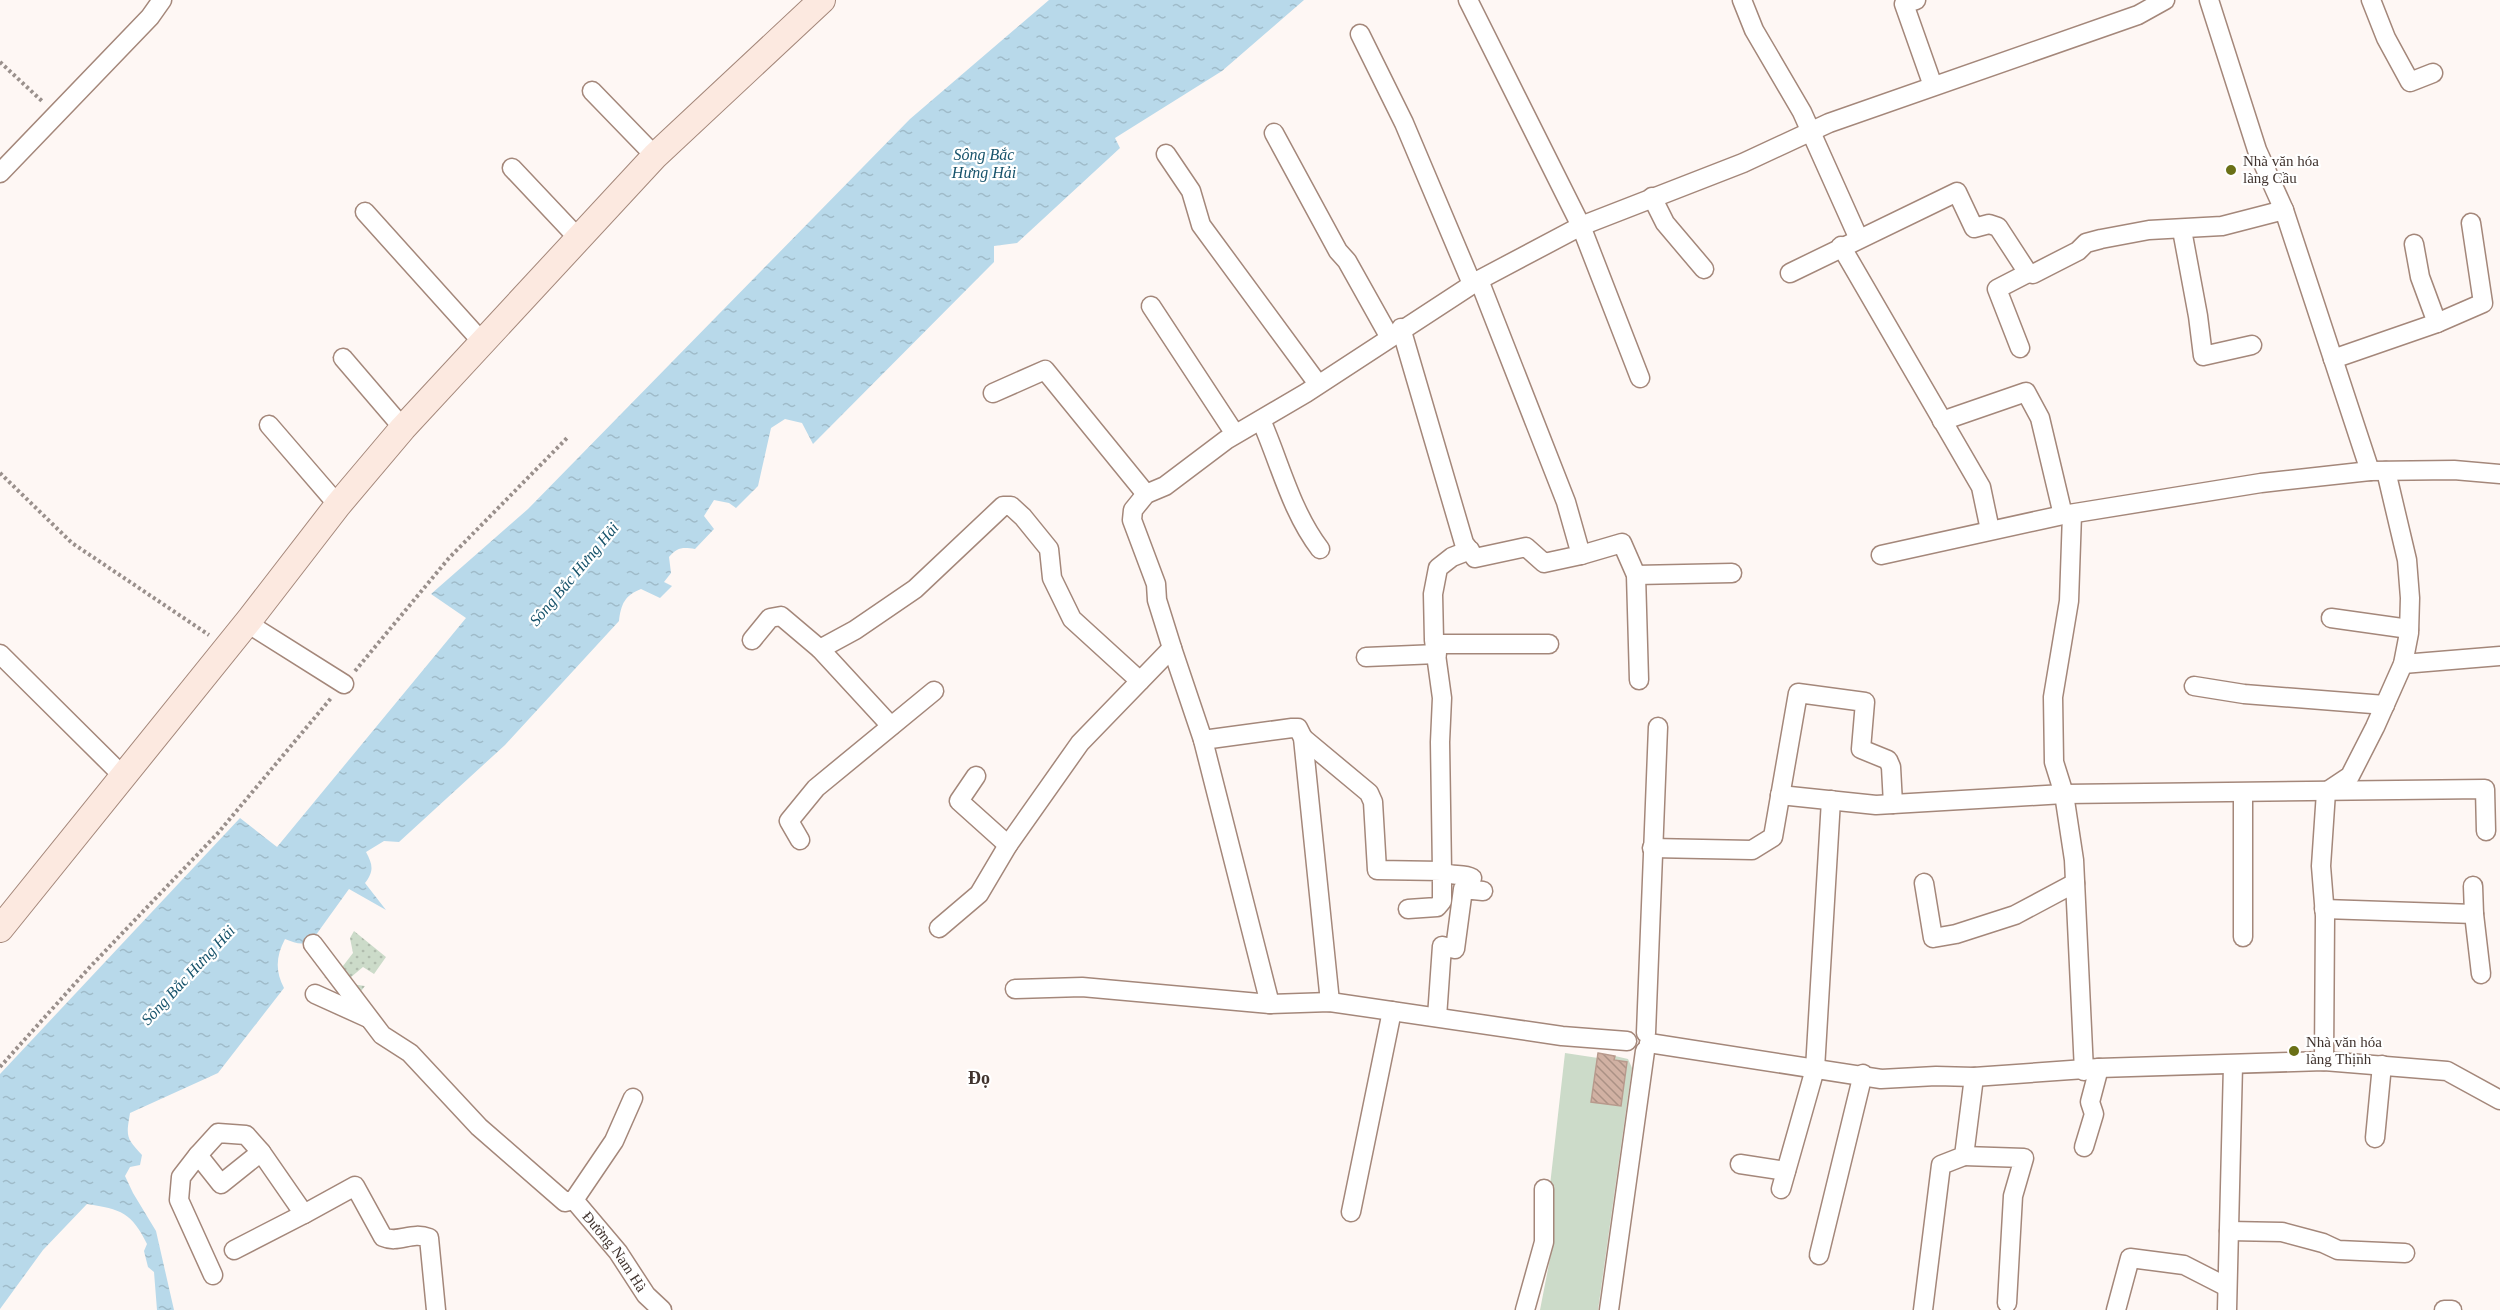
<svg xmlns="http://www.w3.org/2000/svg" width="2500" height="1310" font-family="'Times New Roman',serif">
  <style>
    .grass { fill: url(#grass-dots) }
    .pitch { fill: #ccdbc9 }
    .water { fill: url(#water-ripples) }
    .building { fill: url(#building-back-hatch); stroke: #b89a8d; stroke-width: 1.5 }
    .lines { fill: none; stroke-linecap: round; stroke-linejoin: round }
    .street-casing { stroke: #a4877a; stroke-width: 21 }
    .secondary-casing { stroke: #a4877a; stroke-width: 28 }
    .path { stroke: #9a908c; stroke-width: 4; stroke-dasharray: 3 3; stroke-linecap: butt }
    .street { stroke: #fff; stroke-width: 18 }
    .secondary { stroke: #fce9e0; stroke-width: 26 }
    .poi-dot { fill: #6a7016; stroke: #fff; stroke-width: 2 }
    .labels { text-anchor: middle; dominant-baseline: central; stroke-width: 4.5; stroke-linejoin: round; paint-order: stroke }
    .poi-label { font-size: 15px; fill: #40332e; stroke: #fff; text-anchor: start }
    .street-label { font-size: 15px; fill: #40332e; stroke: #fff }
    .water-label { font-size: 16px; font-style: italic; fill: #17536b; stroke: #fff }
    .quarter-label { font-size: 18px; font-weight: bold; fill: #40332e; stroke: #fff }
  </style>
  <defs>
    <pattern id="grass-dots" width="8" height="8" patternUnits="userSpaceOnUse" patternTransform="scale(1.5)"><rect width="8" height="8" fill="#ccdbc9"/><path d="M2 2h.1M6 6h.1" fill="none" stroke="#b0bcad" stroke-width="1.8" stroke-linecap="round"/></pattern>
    <pattern id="water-ripples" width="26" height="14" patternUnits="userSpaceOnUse" patternTransform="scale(1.5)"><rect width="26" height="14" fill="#b8d9ea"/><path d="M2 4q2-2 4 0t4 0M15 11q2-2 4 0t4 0" fill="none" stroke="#9fbbc9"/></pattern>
    <pattern id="building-back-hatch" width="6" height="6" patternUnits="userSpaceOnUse" patternTransform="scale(1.5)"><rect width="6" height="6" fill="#d1b1a3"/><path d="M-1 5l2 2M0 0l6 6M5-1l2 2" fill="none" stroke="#ab9185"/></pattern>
  </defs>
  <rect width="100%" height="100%" fill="#fef7f4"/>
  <path class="grass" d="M354 931 386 957 374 974 363 967 344 983 365 986 355 999 324 977 336 975 353 953 350 938Z"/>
  <path class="pitch" d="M1565 1053 1598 1058 1591 1102 1621 1106 1627 1062 1614 1060 1615 1056 1628 1059 1632 1068 1598 1310H1540L1554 1238 1548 1218 1549 1194Z"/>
  <path class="water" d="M1049 0H1304L1222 71 1115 138 1120 148 1017 243 994 246V262L813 444 802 423 785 419 771 428 758 486 736 508 729 503 714 500 704 516 714 529 695 549C683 547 677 547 669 557L671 573 664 582 672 586 660 598 641 589C625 595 621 604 619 621L505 745 399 842 384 841 366 852C373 865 374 871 365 883L386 910 349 889 313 939C304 947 296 943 285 939 276 956 275 971 284 988L218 1073 130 1113C126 1137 126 1138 142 1155L140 1165 130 1167 125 1176 133 1193 156 1231 174 1310H157L154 1272 148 1267 144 1251 147 1244C132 1213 121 1209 87 1204L43 1250 0 1309V1074L240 818 277 847 466 618 431 594 528 509 910 119Z"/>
  <path class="building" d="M1598 1053 1615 1056 1614 1060 1627 1062 1621 1106 1591 1102Z"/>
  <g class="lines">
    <defs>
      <g id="street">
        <path d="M1468 0 1581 226 1640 378"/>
        <path d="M1742 0 1754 30 1802 112 1858 237"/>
        <path d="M1916 0 1904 4 1933 86"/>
        <path d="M2209 0 2257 150 2284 210 2370 471"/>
        <path d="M2371 0 2386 38 2410 82 2433 73"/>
        <path d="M1360 34 1404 123 1472 284"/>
        <path d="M592 91 655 156"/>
        <path d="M1274 133 1338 251 1347 261 1389 336"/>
        <path d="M1166 154 1191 191 1201 225 1318 384"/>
        <path d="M512 168 579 239"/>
        <path d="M0 173 150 17 162 0"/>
        <path d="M1652 197 1665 223 1704 269"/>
        <path d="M365 212 483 343"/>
        <path d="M2182 230 2198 316 2203 356 2252 345"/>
        <path d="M2414 244 2420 277 2437 323"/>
        <path d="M1841 246 1981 487 1990 530"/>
        <path d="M1790 273 1957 192 1974 228 1989 224 1998 227 2028 273 2033 274 2078 251 2086 243 2101 239 2149 230 2222 226 2284 210"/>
        <path d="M1151 306 1235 434"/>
        <path d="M1401 328 1464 543 1475 558 1526 547 1544 563 1581 555 1566 502 1479 280"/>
        <path d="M2020 348 1997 289 2028 273"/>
        <path d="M343 358 403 428"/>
        <path d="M2333 359 2437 323 2483 303 2471 223"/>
        <path d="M993 393 1045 370 1146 494"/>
        <path d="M1261 420C1280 463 1291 511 1320 549"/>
        <path d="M1942 421 2026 392 2040 418 2063 515"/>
        <path d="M269 425 338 505"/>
        <path d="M2072 514 2069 601 2053 697 2054 762 2064 794 2074 860 2084 1071"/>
        <path d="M1470 550 1452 557 1438 568 1433 594 1434 640 1442 698 1440 742 1442 871C1452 878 1462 872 1472 878"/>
        <path d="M1581 555 1622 543 1636 575 1639 680"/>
        <path d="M1881 555 2063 515 2261 483 2370 471 2454 470 2500 474"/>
        <path d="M1636 575 1732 573"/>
        <path d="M2331 618 2409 629"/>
        <path d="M247 623 344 684"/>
        <path d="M752 640 770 618 781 616 820 649"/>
        <path d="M1435 644H1549"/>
        <path d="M1172 648 1203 740 1270 1004"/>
        <path d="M0 654 123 776"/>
        <path d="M1366 657 1437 654"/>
        <path d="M2403 664 2500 656"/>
        <path d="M2194 686 2244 694 2385 705"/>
        <path d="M891 726 820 649 855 630 915 589 1003 506H1011L1023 517 1049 549 1052 578 1072 619 1140 681"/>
        <path d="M1303 738 1369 793 1373 802 1377 870 1442 871V901L1437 907 1408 909"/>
        <path d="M1203 740 1292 728H1298L1303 738 1330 1002"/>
        <path d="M976 776 959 801 1008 845"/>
        <path d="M2243 793V937"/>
        <path d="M1780 795 1876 805 2064 794 2485 789 2486 831"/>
        <path d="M800 840 789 821 816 788 934 691"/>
        <path d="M1652 848 1752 850 1773 837 1798 693 1865 702 1861 749 1888 760 1891 767 1893 804"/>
        <path d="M1924 883 1933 938 1956 934 2015 915 2075 883"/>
        <path d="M2473 886 2474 914"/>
        <path d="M2324 909 2474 914 2481 974"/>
        <path d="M939 928 979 894 1008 845 1080 743 1172 648 1157 600 1156 584 1132 520 1133 510 1146 494 1165 486 1226 440 1306 393 1479 280 1581 226 1743 163 1829 123 2138 15 2165 0"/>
        <path d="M313 944 382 1035 410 1053 479 1127 565 1202 574 1200"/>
        <path d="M1015 989 1082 987 1270 1004 1330 1002 1562 1036 1627 1041"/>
        <path d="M315 994 368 1018"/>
        <path d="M1437 1017 1442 946 1455 949 1463 889 1483 891"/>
        <path d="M1646 1033 1658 727"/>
        <path d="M1649 1043 1881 1079 1936 1076 1974 1077 2099 1068 2324 1061 2447 1071 2500 1100"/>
        <path d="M2324 1061 2325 916 2321 866 2326 792 2350 776 2375 727 2403 664 2409 633 2410 598 2407 560 2386 471"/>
        <path id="s1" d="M633 1098 614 1141 574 1200 618 1252 646 1295 662 1310"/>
        <path d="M2375 1138 2382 1065"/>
        <path d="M2084 1147 2094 1114 2090 1102 2099 1068"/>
        <path d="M198 1155 218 1133 246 1135 261 1152"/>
        <path d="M1964 1156 2024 1158 2013 1196 2007 1303"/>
        <path d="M1740 1164 1786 1171"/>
        <path d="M1781 1189 1815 1069 1831 800"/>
        <path d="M1351 1212 1392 1011"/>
        <path d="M2229 1231 2282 1232 2323 1243 2338 1250 2405 1253"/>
        <path d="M234 1250 304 1214"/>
        <path d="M1819 1255 1863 1074"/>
        <path d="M213 1275 179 1200 181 1177 198 1155 221 1184 261 1152 304 1214 355 1186 383 1237C399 1244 411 1231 429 1238L436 1310"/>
        <path d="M1525 1310 1544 1242V1189"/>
        <path d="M1609 1310 1645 1051"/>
        <path d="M1923 1310 1941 1165 1964 1156 1974 1077"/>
        <path d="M2116 1310 2130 1258 2184 1265 2227 1287"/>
        <path d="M2227 1310 2233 1065"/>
        <path d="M2444 1310H2452"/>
      </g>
      <path id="secondary" d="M0 929 250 619 338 505 403 428 655 156 822 0"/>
    </defs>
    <use href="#street" class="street-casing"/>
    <use href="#secondary" class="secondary-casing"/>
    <g class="path">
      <path d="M0 62 43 102"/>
      <path d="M0 473 72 543 209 635"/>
      <path d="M355 671 449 558 568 437"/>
      <path d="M0 1067 89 968 218 833 332 697"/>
    </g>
    <use href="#street" class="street"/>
    <use href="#secondary" class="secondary"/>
  </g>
  <g class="poi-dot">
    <circle cx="2231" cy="170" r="6"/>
    <circle cx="2294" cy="1051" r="6"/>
  </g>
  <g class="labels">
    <g class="poi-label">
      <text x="2243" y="161">Nhà văn hóa<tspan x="2243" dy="17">làng Cầu</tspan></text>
      <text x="2306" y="1042">Nhà văn hóa<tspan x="2306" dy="17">làng Thịnh</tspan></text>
    </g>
    <g class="street-label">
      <text stroke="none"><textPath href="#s1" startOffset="184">Đường Nam Hà</textPath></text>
    </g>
    <g class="water-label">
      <text x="984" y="154">Sông Bắc<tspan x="984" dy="18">Hưng Hải</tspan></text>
      <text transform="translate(574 574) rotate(-50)">Sông Bắc Hưng Hải</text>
      <text transform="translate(188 975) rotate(-47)">Sông Bắc Hưng Hải</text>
    </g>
    <g class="quarter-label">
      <text x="979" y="1078">Đọ</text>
    </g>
  </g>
</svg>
